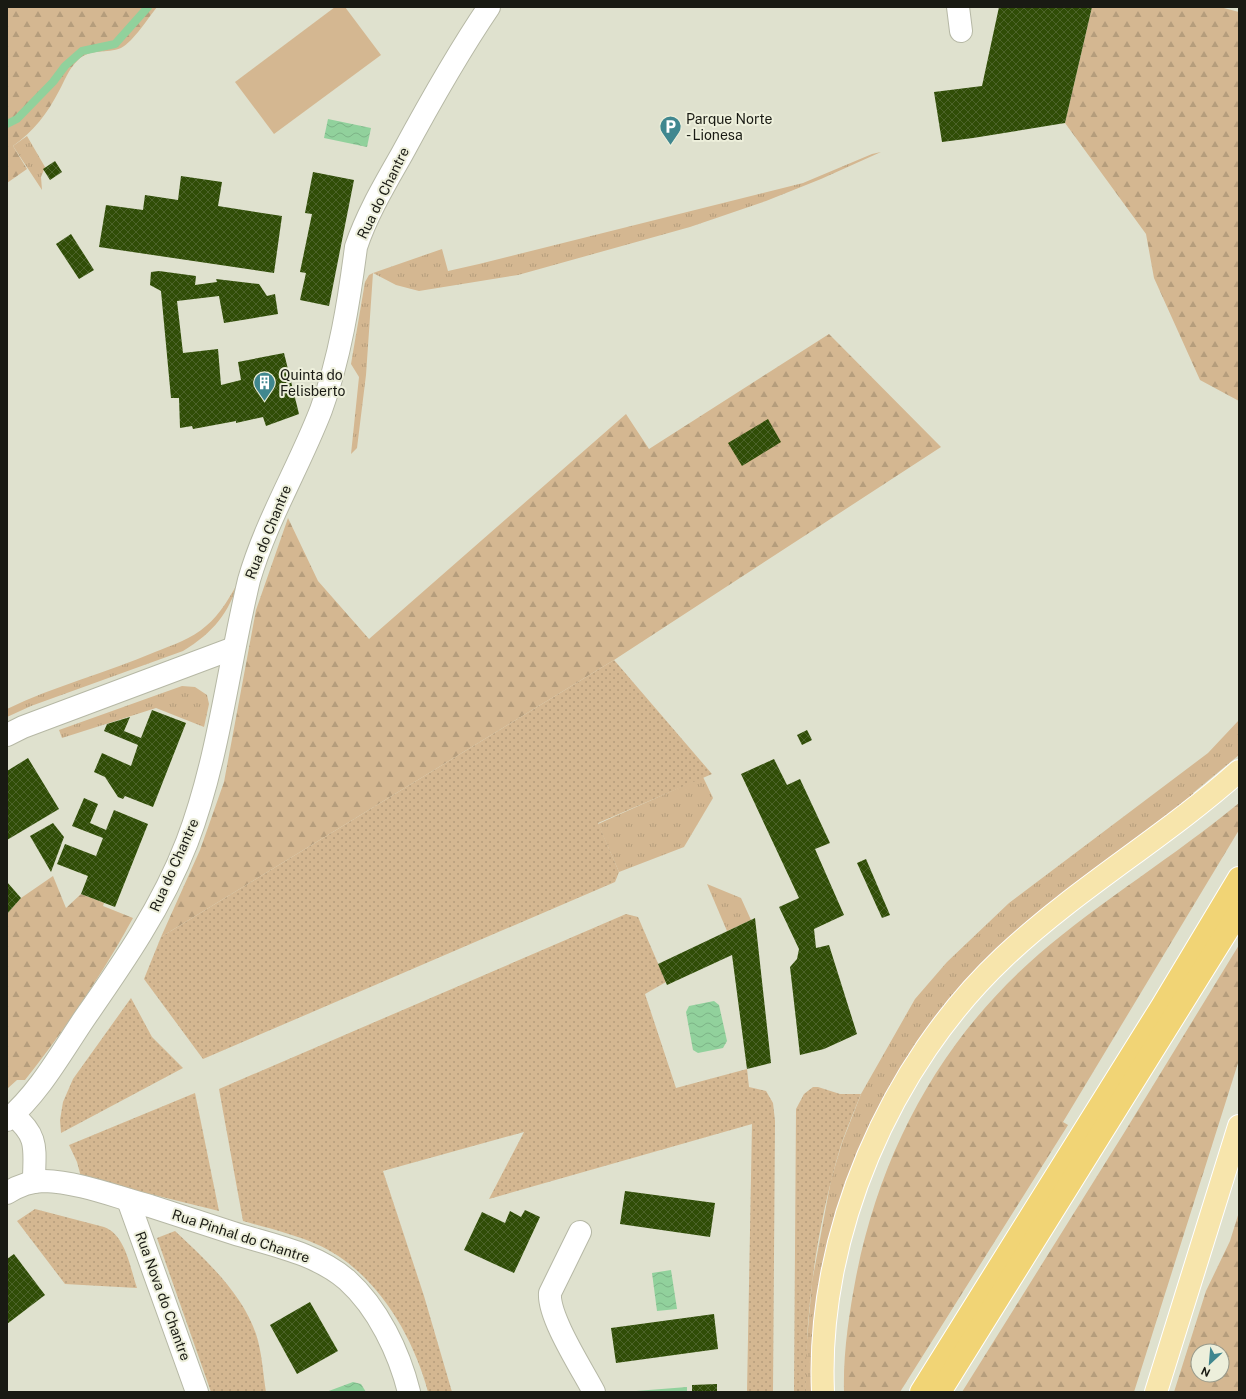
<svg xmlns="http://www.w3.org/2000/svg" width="1246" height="1399" font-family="'Public Sans',sans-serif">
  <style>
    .grass { fill: url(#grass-tufts) }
    .forest { fill: url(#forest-firs); fill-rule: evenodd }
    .garden { fill: url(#garden-dots) }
    .pitch { fill: #d4b791 }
    .water { fill: url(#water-waves) }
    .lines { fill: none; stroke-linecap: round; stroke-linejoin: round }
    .stream { stroke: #91d19c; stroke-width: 8 }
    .building { fill: url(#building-cross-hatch) }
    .minor-casing { stroke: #b6b8a5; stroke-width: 24 }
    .major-casing { stroke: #fff; stroke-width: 24 }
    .highway-casing { stroke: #fff; stroke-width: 24 }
    .minor { stroke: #fff; stroke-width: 22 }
    .major { stroke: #f7e5ac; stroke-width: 22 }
    .highway { stroke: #f1d475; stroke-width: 22 }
    .labels { text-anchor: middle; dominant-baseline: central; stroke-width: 4; stroke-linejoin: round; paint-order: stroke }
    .poi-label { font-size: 14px; fill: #191a13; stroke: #edefdb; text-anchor: start }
    .street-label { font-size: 14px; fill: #191a13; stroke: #edefdb }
  </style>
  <defs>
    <pattern id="grass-tufts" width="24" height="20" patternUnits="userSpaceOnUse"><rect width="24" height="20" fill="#d4b791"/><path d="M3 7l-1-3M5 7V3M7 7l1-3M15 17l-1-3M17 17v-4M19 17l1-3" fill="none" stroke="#b59d7c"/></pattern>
    <pattern id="forest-firs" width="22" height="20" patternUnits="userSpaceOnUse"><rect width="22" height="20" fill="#d4b791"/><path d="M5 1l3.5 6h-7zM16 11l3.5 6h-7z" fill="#b59d7c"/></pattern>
    <pattern id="garden-dots" width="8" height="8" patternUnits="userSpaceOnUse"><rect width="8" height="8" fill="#d4b791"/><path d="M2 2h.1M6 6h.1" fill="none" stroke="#b59d7c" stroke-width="1.8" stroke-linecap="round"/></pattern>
    <pattern id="water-waves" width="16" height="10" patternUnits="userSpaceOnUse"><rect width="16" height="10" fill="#91d19c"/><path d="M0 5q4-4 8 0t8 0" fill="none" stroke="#7cb386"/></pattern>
    <pattern id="building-cross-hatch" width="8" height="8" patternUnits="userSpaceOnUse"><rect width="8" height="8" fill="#304d07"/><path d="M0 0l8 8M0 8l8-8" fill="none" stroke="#4c632a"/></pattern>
  </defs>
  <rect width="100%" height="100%" fill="#dfe1ce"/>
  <g class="grass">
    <path d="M27 136 45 167 41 177 42 190 13 146Z"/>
    <path d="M881 152 821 179 766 201 690 227 518 275 419 291 396 285 373 273 366 375 357 448 351 454 359 377 351 364 365 282 369 275 373 273 442 249 448 271 479 264 803 183 872 154Z"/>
    <path d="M240 579C228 614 214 632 183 651L31 706 7 717V709C54 686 106 673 155 652 172 645 192 639 206 626 220 615 231 595 240 579Z"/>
    <path d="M182 686 195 687 207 695 209 704 204 727 156 708 62 738 59 730Z"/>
    <path d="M1239 720V755L1193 793 1195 796 935 1019C920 1039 905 1059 893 1081 878 1105 867 1133 857 1159L813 1392H806V1352L812 1282 831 1180 842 1143 861 1094 915 999 947 962 1009 903 1208 753Z"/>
    <path d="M703 777 713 798 684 847 619 872 598 824Z"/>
    <path d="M707 884 741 898 751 920 727 931Z"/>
  </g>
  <g class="forest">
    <path d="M7 7H157C148 18 134 41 121 48 107 54 90 48 78 60 68 70 65 80 59 91 47 114 34 131 13 146L27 169 7 183Z"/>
    <path d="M1092 7H1220L1239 12V401L1200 380 1154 278 1146 234 1065 123Z"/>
    <path d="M829 334 941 447 614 660 161 937 200 850 224 782 256 610 288 518 318 581 369 639 626 414 649 449Z"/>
    <path d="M1239 803V830L1063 1122 1068 1125 900 1392H844C843 1354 849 1314 856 1277 881 1150 941 1039 1039 954 1102 900 1175 856 1239 803Z"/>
    <path d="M53 876 66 908 81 894 104 903 103 906 133 918C102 975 66 1028 25 1080H17L7 1089V914L21 898Z"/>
    <path d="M1239 945V1060L1134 1392H962L1124 1133Z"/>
    <path d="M1239 1212V1392H1174L1206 1291 1230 1241ZM1198 1351H1222V1375H1198Z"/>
  </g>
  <g class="garden">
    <path d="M614 660 712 774 598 823 619 872 615 882 203 1059 144 979 161 937Z"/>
    <path d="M626 914 638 917 666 982 645 994 676 1088 747 1069 749 1087 766 1091 773 1103 775 1121 773 1392H747L752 1124 489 1199 524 1132 383 1171 424 1296 452 1392H428C413 1334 373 1268 316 1244 293 1234 267 1228 243 1221L219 1089Z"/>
    <path d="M131 998 152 1037 183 1068 61 1133 60 1120 63 1102 73 1079Z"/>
    <path d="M813 1087H818L840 1094H861C854 1111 847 1128 841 1145 817 1225 805 1308 806 1392H794L796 1109 804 1094Z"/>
    <path d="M195 1093 219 1211 81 1177 77 1162 69 1145Z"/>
    <path d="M35 1209 104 1227C126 1235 130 1268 137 1288L65 1284 17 1221Z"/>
    <path d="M175 1231C206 1260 242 1293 256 1334 262 1352 263 1374 266 1392H211L157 1238Z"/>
  </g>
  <path class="pitch" d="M335 7H345L381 55 274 134 235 82Z"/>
  <g class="water">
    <path d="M328 119 371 128 367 147 324 138Z"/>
    <path d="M714 1001 719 1005 727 1041 723 1048 698 1053 693 1050 686 1012 689 1006Z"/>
    <path d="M671 1270 677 1309 657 1311 652 1273Z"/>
    <path d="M353 1382 361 1384 366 1392H326Z"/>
    <path d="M687 1387V1392H636V1391Z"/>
  </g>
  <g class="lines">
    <path class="stream" d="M7 124 17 119 53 82 65 66 82 51 115 44 148 7"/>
  </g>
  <g class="building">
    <path d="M999 7H1092L1065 123 973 138 942 142 934 92 982 86Z"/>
    <path d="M55 161 62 172 50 180 43 169Z"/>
    <path d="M313 172 354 180 329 306 300 300 306 273 300 272 312 214 305 213Z"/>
    <path d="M181 176 222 182 218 206 282 216 274 273 99 247 106 205 143 210 145 195 178 200Z"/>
    <path d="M71 234 94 270 79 279 56 244Z"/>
    <path d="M159 271 196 276 195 285 217 282 216 279 259 284 267 296 275 294 278 314 224 323 219 296 177 301 183 353 218 349 221 385 241 380 238 362 284 353 299 414 266 426 263 417 236 423V421L193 429 192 426 180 428 179 398H171L161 291 150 285 151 272Z"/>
    <path d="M768 419 781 442 742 466 728 443Z"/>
    <path d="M152 710 186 723 153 807 125 796 123 799 118 797 105 777 94 772 102 753 131 766 138 745 104 731 107 724 130 717 124 731 141 738Z"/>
    <path d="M807 730 812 740 802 745 797 735Z"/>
    <path d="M28 758 59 809 7 840V771Z"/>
    <path d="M774 759 787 785 800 779 830 843 815 849 844 915 814 929 816 948 829 945 857 1034 824 1049 800 1055 790 967 797 959 799 949 779 907 799 898 741 774Z"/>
    <path d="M84 798 98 804 90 823 106 830 114 810 148 824 115 907 81 894 88 876 57 864 65 844 96 856 103 838 72 826Z"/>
    <path d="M53 823 64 837 51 872 30 836Z"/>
    <path d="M866 859 890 915 882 918 857 863Z"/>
    <path d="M7 882 21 898 7 914Z"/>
    <path d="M755 918 771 1063 747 1069 732 955 667 985 658 964Z"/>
    <path d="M625 1191 715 1203 710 1237 620 1224Z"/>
    <path d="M525 1210 540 1217 514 1273 464 1250 482 1212 505 1223 510 1211 521 1217Z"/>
    <path d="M14 1254 45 1295 7 1324V1259Z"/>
    <path d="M310 1302 338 1351 297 1374 270 1325Z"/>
    <path d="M714 1314 718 1349 616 1363 611 1328Z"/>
    <path d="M717 1384V1392H692V1385Z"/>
  </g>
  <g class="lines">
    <defs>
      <g id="minor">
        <path d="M958 7 961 31"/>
        <path d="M7 735 23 727 234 648"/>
        <path d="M13 1115C40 1137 34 1150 34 1182"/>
        <path d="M7 1120C39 1093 61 1053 84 1019 123 963 162 907 187 842 219 758 228 667 249 580 266 521 299 467 321 410 340 358 349 301 356 247 367 214 385 184 402 154 429 104 457 54 489 7"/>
        <path d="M7 1193C18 1186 31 1181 44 1181 79 1182 116 1197 150 1206 178 1215 205 1224 233 1233 271 1245 316 1253 347 1280 378 1308 399 1352 409 1392"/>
        <path d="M128 1200 197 1392"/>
        <path d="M580 1232 550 1293C548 1317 582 1369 594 1392"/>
      </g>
      <g id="major">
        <path d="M823 1392C816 1235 890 1064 1004 957 1077 888 1164 838 1239 771"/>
        <path d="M1156 1392 1239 1126"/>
      </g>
      <g id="highway">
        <path d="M921 1392 1162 1006 1239 878"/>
        <path d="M940 1392 1239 912"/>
      </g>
    </defs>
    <use href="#minor" class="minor-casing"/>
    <use href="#major" class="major-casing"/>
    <use href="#highway" class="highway-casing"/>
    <use href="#minor" class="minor"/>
    <use href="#major" class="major"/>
    <use href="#highway" class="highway"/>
  </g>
  <defs>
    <symbol id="parking-pin" viewBox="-11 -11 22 30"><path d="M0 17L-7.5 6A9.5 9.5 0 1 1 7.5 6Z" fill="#40878f" stroke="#edefdb"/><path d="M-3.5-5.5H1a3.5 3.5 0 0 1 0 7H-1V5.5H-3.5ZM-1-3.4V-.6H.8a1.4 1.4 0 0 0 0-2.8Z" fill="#fff"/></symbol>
    <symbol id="building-pin" viewBox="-11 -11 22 30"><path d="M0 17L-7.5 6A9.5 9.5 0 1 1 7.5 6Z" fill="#40878f" stroke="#edefdb"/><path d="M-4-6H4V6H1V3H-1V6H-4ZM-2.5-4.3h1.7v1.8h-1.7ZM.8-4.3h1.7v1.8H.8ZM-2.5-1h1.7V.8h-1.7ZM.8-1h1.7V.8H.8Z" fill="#fff"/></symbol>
  </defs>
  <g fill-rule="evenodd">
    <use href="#parking-pin" x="658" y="114" width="25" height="34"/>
    <use href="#building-pin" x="252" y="370" width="25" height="34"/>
  </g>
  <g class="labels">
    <g class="poi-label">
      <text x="686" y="119">Parque Norte<tspan x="686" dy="16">- Lionesa</tspan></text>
      <text x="280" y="375">Quinta do<tspan x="280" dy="16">Felisberto</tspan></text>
    </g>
    <g class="street-label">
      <text transform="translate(383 193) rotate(-64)">Rua do Chantre</text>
      <text transform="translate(268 532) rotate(-68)">Rua do Chantre</text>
      <text transform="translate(174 865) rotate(-66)">Rua do Chantre</text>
      <text transform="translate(241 1236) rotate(18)">Rua Pinhal do Chantre</text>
      <text transform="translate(163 1296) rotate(70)">Rua Nova do Chantre</text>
    </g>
  </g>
  <rect width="1246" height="1399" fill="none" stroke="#191a13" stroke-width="16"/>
  <g transform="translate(1210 1363) rotate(206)"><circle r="19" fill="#edefdb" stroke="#989a8b"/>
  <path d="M0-3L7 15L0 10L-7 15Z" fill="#40878f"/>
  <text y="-6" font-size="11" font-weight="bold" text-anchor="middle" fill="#191a13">N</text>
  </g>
</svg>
